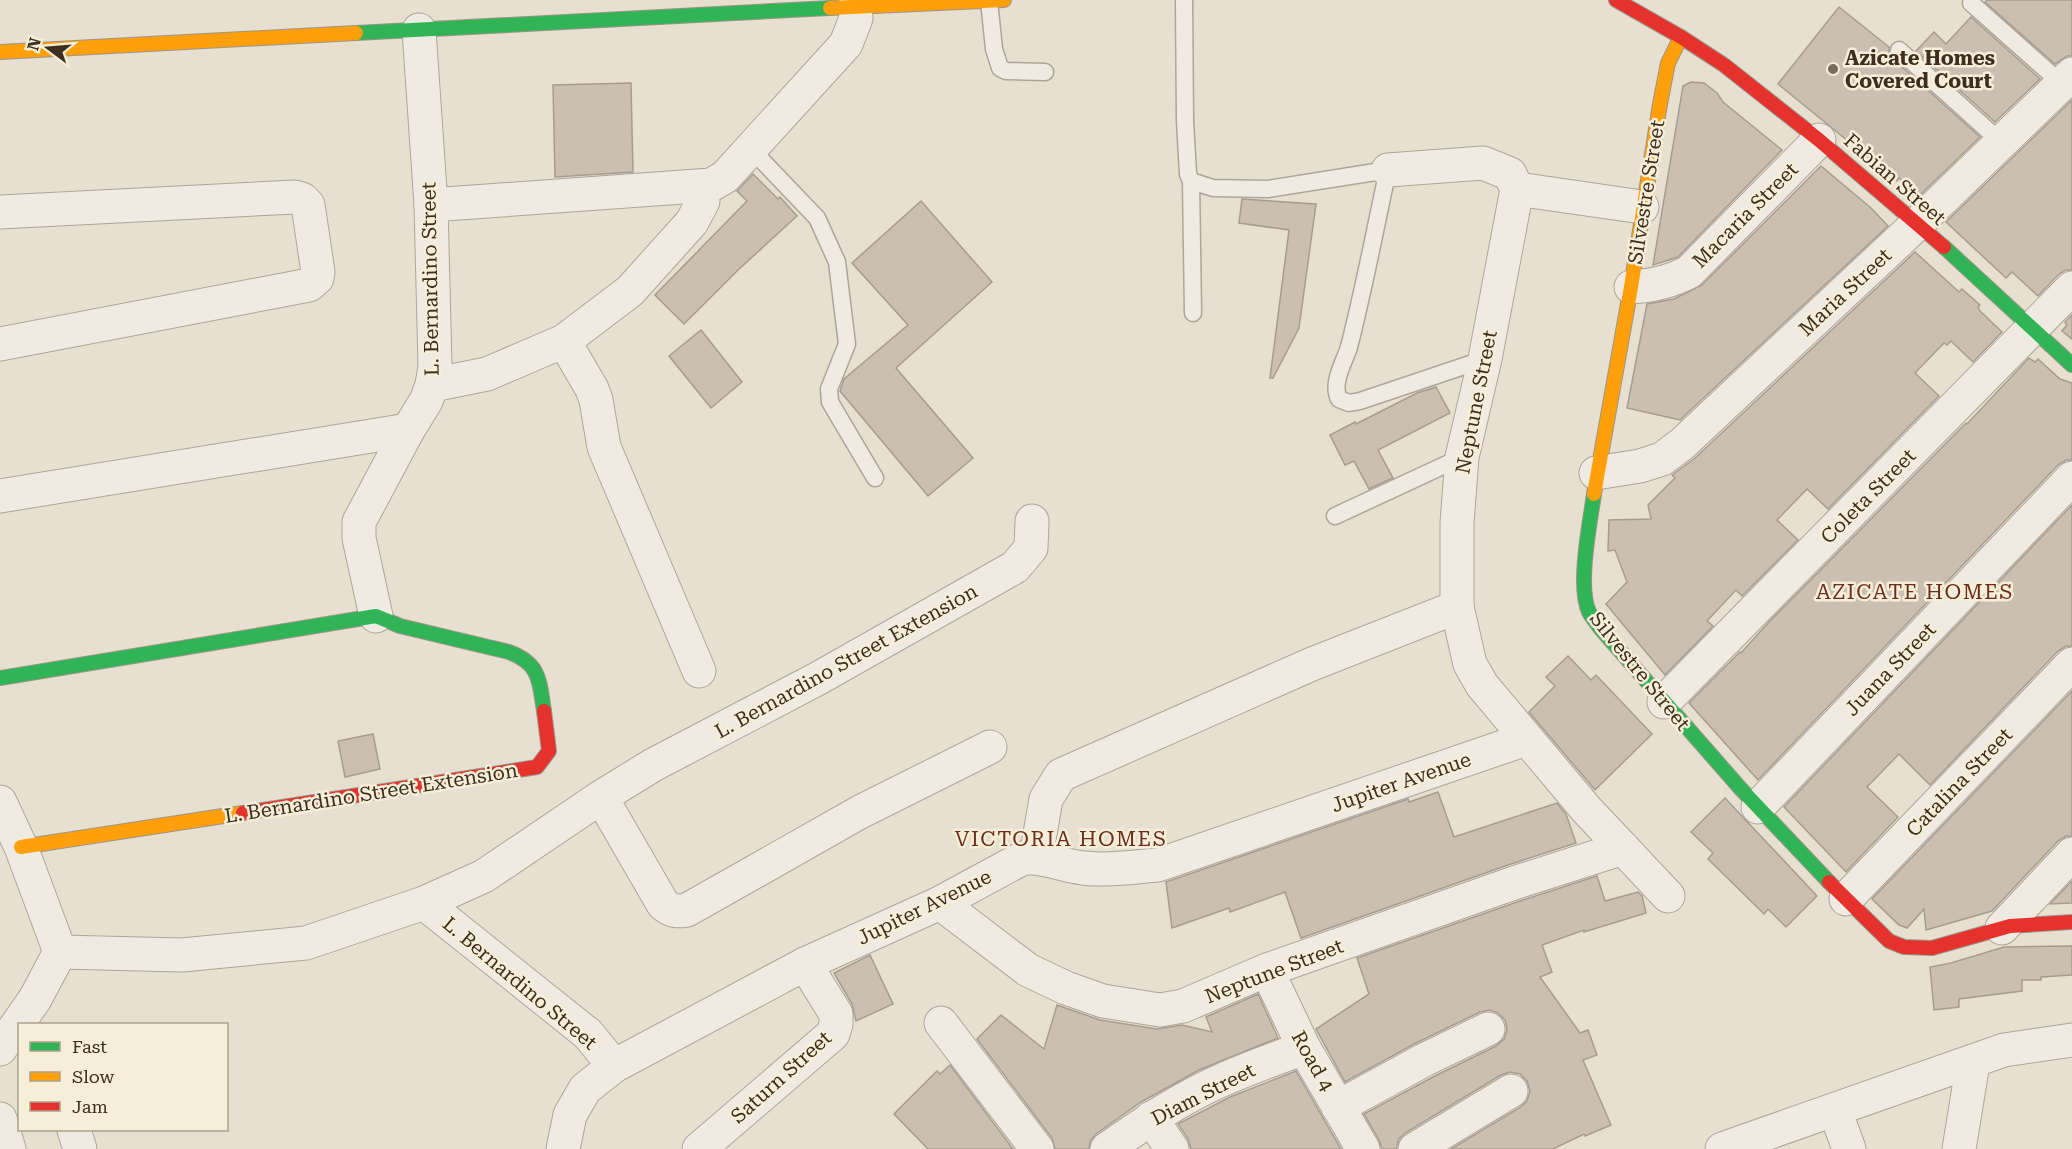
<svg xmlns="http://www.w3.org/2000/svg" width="2072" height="1149" font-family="'Roboto Serif',serif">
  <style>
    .building { fill: #cbbfb2; stroke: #a89c90; stroke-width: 1.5 }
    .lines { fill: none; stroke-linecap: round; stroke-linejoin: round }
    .lane-casing { stroke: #ada599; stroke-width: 19 }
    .street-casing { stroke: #ada599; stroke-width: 35 }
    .fast-casing { stroke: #9c958a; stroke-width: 16 }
    .slow-casing { stroke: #9c958a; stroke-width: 16 }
    .jam-casing { stroke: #9c958a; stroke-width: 16 }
    .lane { stroke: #efebe3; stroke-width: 16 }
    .street { stroke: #efebe3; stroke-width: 33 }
    .fast { stroke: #30b455; stroke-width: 14 }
    .slow { stroke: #ff9f0a; stroke-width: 14 }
    .jam { stroke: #e5322d; stroke-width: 14 }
    .poi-dot { fill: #786c5e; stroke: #f7eed8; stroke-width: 2 }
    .labels { text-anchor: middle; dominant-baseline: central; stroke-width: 5; stroke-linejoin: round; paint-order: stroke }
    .poi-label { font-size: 20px; font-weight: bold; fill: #3d2e20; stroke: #f7eed8; text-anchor: start }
    .street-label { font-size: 20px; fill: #3d2e20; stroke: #f7eed8 }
    .neighbourhood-label { font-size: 21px; letter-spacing: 1.5px; fill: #6b2e1e; stroke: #f7eed8 }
  </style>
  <rect width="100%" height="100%" fill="#e7e0d1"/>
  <g class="building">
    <path d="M1987 0H2072V56H2067L2055 64 1985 2Z"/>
    <path d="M1839 7 1889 47V53L1892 58 1980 137 1919 196 1899 178 1897 181 1778 84Z"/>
    <path d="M1971 17 2040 79 1995 122 1916 51 1934 32 1946 44Z"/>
    <path d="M1691 82 1704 83 1717 93 1723 102 1782 150 1678 257 1653 265 1683 86Z"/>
    <path d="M631 83 633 172 555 177 553 85Z"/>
    <path d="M2072 100V270H2066L2059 274 2038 296 2012 272 2006 278 1946 222Z"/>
    <path d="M1821 166 1871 208 1888 226 1680 420 1627 408 1647 304 1674 299 1702 285Z"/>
    <path d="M753 174 778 199 780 197 797 216 737 271 684 324 655 295 747 201 737 191Z"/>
    <path d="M1242 199 1316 204 1299 328 1273 378H1270L1289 230 1239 223Z"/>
    <path d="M921 201 992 282 896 368 973 458 928 496 840 391 844 379 908 325 852 263Z"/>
    <path d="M1915 252 1959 292 1962 289 1980 305 1978 307 1980 311 2002 332 1973 362 1951 341 1947 345 1944 343 1915 373 1939 396 1828 509 1807 489 1777 520 1798 540 1742 596 1736 590 1707 621 1713 626 1665 675 1606 604 1627 582 1615 550 1608 551 1609 520 1651 519 1648 505 1675 478 1672 475 1695 458Z"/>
    <path d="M2072 315V339L2062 331 2067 325 2065 322Z"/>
    <path d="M701 330 742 382 711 408 669 356Z"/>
    <path d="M2029 358 2035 362 2038 359 2060 379 2072 383V460H2066L2058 465 1758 780 1689 703 1740 652 1741 653 1769 622 1966 423 1967 424Z"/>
    <path d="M1436 387 1450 413 1378 450 1393 478 1369 489 1354 461 1345 465 1330 435 1355 422 1356 424 1417 393Z"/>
    <path d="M2072 505V646H2066L2058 651 1930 785 1899 754 1867 787 1898 817 1846 872 1784 807Z"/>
    <path d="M1568 656 1591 680 1596 675 1652 734 1595 790 1529 712 1555 686 1546 677Z"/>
    <path d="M2072 691V836H2066L2058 841 1992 911 1926 930 1924 909 1907 928 1899 925 1872 899Z"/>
    <path d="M373 734 380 769 345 777 338 741Z"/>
    <path d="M1438 792 1454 837 1557 803 1566 814 1576 843 1508 865 1301 938 1285 892 1230 912 1229 908 1172 928 1166 882 1408 799 1409 802Z"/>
    <path d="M1725 798 1817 896 1786 927 1768 909 1764 914 1708 859 1713 853 1691 832Z"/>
    <path d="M1597 876 1605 901 1638 892 1642 896 1646 913 1584 932V930L1542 945 1552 972 1540 977 1580 1033 1588 1030 1597 1055 1583 1060 1611 1125 1585 1136 1584 1134 1553 1149H1451L1521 1107 1527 1101 1530 1091 1527 1081 1520 1074 1510 1072 1501 1075 1405 1133 1399 1139 1396 1149H1382L1379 1140 1364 1114 1433 1077 1496 1046 1504 1039 1507 1030 1505 1020 1498 1013 1490 1010 1480 1012 1416 1043 1345 1082 1316 1029 1369 994 1357 958 1520 901Z"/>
    <path d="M2072 881V903L2050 904Z"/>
    <path d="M2072 946V975L2041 977V980H2022V991L1959 999V1007L1934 1010 1930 967 1951 963 2004 947Z"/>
    <path d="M870 955 893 1004 856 1021 852 1004 834 973Z"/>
    <path d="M1258 994 1278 1038 1199 1070 1141 1102 1096 1134 1090 1141 1089 1149H1055L1052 1138 977 1039 1001 1015 1044 1049 1057 1005 1100 1020 1157 1029 1182 1025 1212 1032 1206 1017Z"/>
    <path d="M950 1065 1013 1149H928L894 1114 937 1071 940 1074Z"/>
    <path d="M1296 1071 1341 1149H1191L1188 1139 1178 1124 1230 1097Z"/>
  </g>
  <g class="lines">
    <defs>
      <g id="lane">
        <path d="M1184 0 1185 121 1188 174 1191 181 1213 188 1268 189 1388 170C1375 229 1364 289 1349 347 1344 363 1331 383 1339 399L1349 403 1360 401 1485 359"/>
        <path d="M989 1 994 49 1000 68 1006 71 1045 72"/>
        <path d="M1971 3 2062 84"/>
        <path d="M1899 50 2002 143"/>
        <path d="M750 148 817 218 837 262 847 344 829 389 830 402 875 478"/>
        <path d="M1191 181 1193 313"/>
        <path d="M1335 516 1462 457"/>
      </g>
      <g id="street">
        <path d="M1388 170 1483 163 1510 174 1517 189"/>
        <path d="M1517 189 1485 359 1462 457 1457 523V607L1470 664 1482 685 1586 809 1668 896"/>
        <path d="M1517 189 1642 207"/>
        <path d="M431 205 711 185 725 177 846 44 856 18 855 6"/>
        <path d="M0 212 295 197 302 199 308 205 318 272 317 278 309 285 0 344"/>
        <path d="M1631 287C1653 286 1670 282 1689 272L1819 140"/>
        <path d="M564 341 592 389 596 400 604 447 699 671"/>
        <path d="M432 385 487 374 564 341 630 291 692 222 703 201"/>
        <path d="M1596 473 1640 466 1662 459 1682 444 1918 223 2072 74"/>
        <path d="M0 496 408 430"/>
        <path d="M376 616 359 538V522L408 430 426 401 432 385 435 366 431 205 419 30"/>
        <path d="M1664 702 2072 288"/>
        <path d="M601 797 663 904C671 911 677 912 687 910L860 812 990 747"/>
        <path d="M0 802 21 847 60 952 35 999 0 1049"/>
        <path d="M1758 807 2072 478"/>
        <path d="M1036 857 1046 799 1061 775 1312 664 1457 607"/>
        <path d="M1846 899 2072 664"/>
        <path d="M424 903 588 1034 614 1066"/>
        <path d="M940 903 1028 970 1066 988 1103 1001 1160 1010 1183 1006 1267 970 1514 883 1623 848"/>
        <path d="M2002 928 2072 854"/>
        <path d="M60 952 182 955 306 943 424 903 484 876 601 797 653 765 817 679 1015 567 1031 548 1032 521"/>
        <path d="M1267 970 1304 1048 1363 1149"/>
        <path d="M941 1023 1037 1149"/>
        <path d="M1338 1107 1424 1060 1488 1029"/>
        <path d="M1835 1110 1849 1149"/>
        <path d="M1151 1118 1172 1149"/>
        <path d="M0 1119 9 1149"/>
        <path d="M74 1130 80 1149"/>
        <path d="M563 1149 570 1115 585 1089 614 1066 805 964 940 903 1023 858C1044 856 1062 866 1083 868 1108 871 1133 867 1158 865L1526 739"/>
        <path d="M699 1149 833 1034 836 1024V1014L805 964"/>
        <path d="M1107 1149C1144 1123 1181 1098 1222 1080 1249 1068 1277 1058 1304 1048"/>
        <path d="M1415 1149 1511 1091"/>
        <path d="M1722 1149 2004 1050 2072 1040"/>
        <path d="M1959 1149 1973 1063"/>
      </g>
      <g id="fast">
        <path d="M356 33 830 8"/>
        <path d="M1944 247 2072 365"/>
        <path d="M1594 494C1590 523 1577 586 1589 612 1592 618 1597 623 1600 628L1740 788 1829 882"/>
        <path d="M0 678 376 616 400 626 509 652C541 664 539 681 544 711"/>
      </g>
      <g id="slow">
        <path d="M830 8 1004 0"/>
        <path d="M0 52 356 33"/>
        <path d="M1594 494 1631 287 1660 104 1668 63 1681 37"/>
        <path d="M21 847 243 813"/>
      </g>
      <g id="jam">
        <path d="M1616 0 1681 37 1724 65 1819 140 1944 247"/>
        <path d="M243 813 537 767 549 751 544 711"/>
        <path d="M1829 882 1889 941 1904 947 1932 948 2010 926 2072 922"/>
      </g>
    </defs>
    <use href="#lane" class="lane-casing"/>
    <use href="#street" class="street-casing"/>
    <use href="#fast" class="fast-casing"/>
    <use href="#slow" class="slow-casing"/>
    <use href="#jam" class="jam-casing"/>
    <use href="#lane" class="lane"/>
    <use href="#street" class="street"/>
    <use href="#fast" class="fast"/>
    <use href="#slow" class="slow"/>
    <use href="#jam" class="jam"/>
  </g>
  <circle class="poi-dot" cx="1833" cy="69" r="6"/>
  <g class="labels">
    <g class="poi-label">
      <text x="1845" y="58">Azicate Homes<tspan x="1845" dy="23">Covered Court</tspan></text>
    </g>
    <g class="street-label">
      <text transform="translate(1895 179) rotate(41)">Fabian Street</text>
      <text transform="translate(1646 192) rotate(-81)">Silvestre Street</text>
      <text transform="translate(1745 215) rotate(-45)">Macaria Street</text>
      <text transform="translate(430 279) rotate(-91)">L. Bernardino Street</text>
      <text transform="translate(1845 292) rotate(-43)">Maria Street</text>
      <text transform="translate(1476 402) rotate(-79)">Neptune Street</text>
      <text transform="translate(1868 496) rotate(-45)">Coleta Street</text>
      <text transform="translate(846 661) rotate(-29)">L. Bernardino Street Extension</text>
      <text transform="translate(1890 669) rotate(-46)">Juana Street</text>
      <text transform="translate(1640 671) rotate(51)">Silvestre Street</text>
      <text transform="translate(1401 782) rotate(-19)">Jupiter Avenue</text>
      <text transform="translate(1959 782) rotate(-46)">Catalina Street</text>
      <text transform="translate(371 793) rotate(-9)">L. Bernardino Street Extension</text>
      <text transform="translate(924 907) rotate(-26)">Jupiter Avenue</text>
      <text transform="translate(1274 971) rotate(-21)">Neptune Street</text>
      <text transform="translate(520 983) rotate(40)">L. Bernardino Street</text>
      <text transform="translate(1313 1061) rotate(61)">Road 4</text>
      <text transform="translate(781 1077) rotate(-42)">Saturn Street</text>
      <text transform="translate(1203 1094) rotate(-27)">Diam Street</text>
    </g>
    <g class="neighbourhood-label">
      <text x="1915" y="592">AZICATE HOMES</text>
      <text x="1061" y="839">VICTORIA HOMES</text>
    </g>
  </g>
  <rect x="18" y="1023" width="210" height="108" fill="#f7eed8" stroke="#ada18e" stroke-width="1.5"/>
  <rect x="30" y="1042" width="30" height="9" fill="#30b455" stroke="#ada18e" stroke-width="1.5"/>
  <text x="72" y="1053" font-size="18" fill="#3d2e20">Fast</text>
  <rect x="30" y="1072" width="30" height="9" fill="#ff9f0a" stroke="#ada18e" stroke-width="1.5"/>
  <text x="72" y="1083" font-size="18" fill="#3d2e20">Slow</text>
  <rect x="30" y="1102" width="30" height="9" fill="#e5322d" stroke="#ada18e" stroke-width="1.5"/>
  <text x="72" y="1113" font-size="18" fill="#3d2e20">Jam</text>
  <g transform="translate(48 48) rotate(286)" stroke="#f7eed8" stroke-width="4.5" paint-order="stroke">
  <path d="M0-4.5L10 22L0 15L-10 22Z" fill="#3d2e20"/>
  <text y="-9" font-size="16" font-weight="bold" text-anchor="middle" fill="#3d2e20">N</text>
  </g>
</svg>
